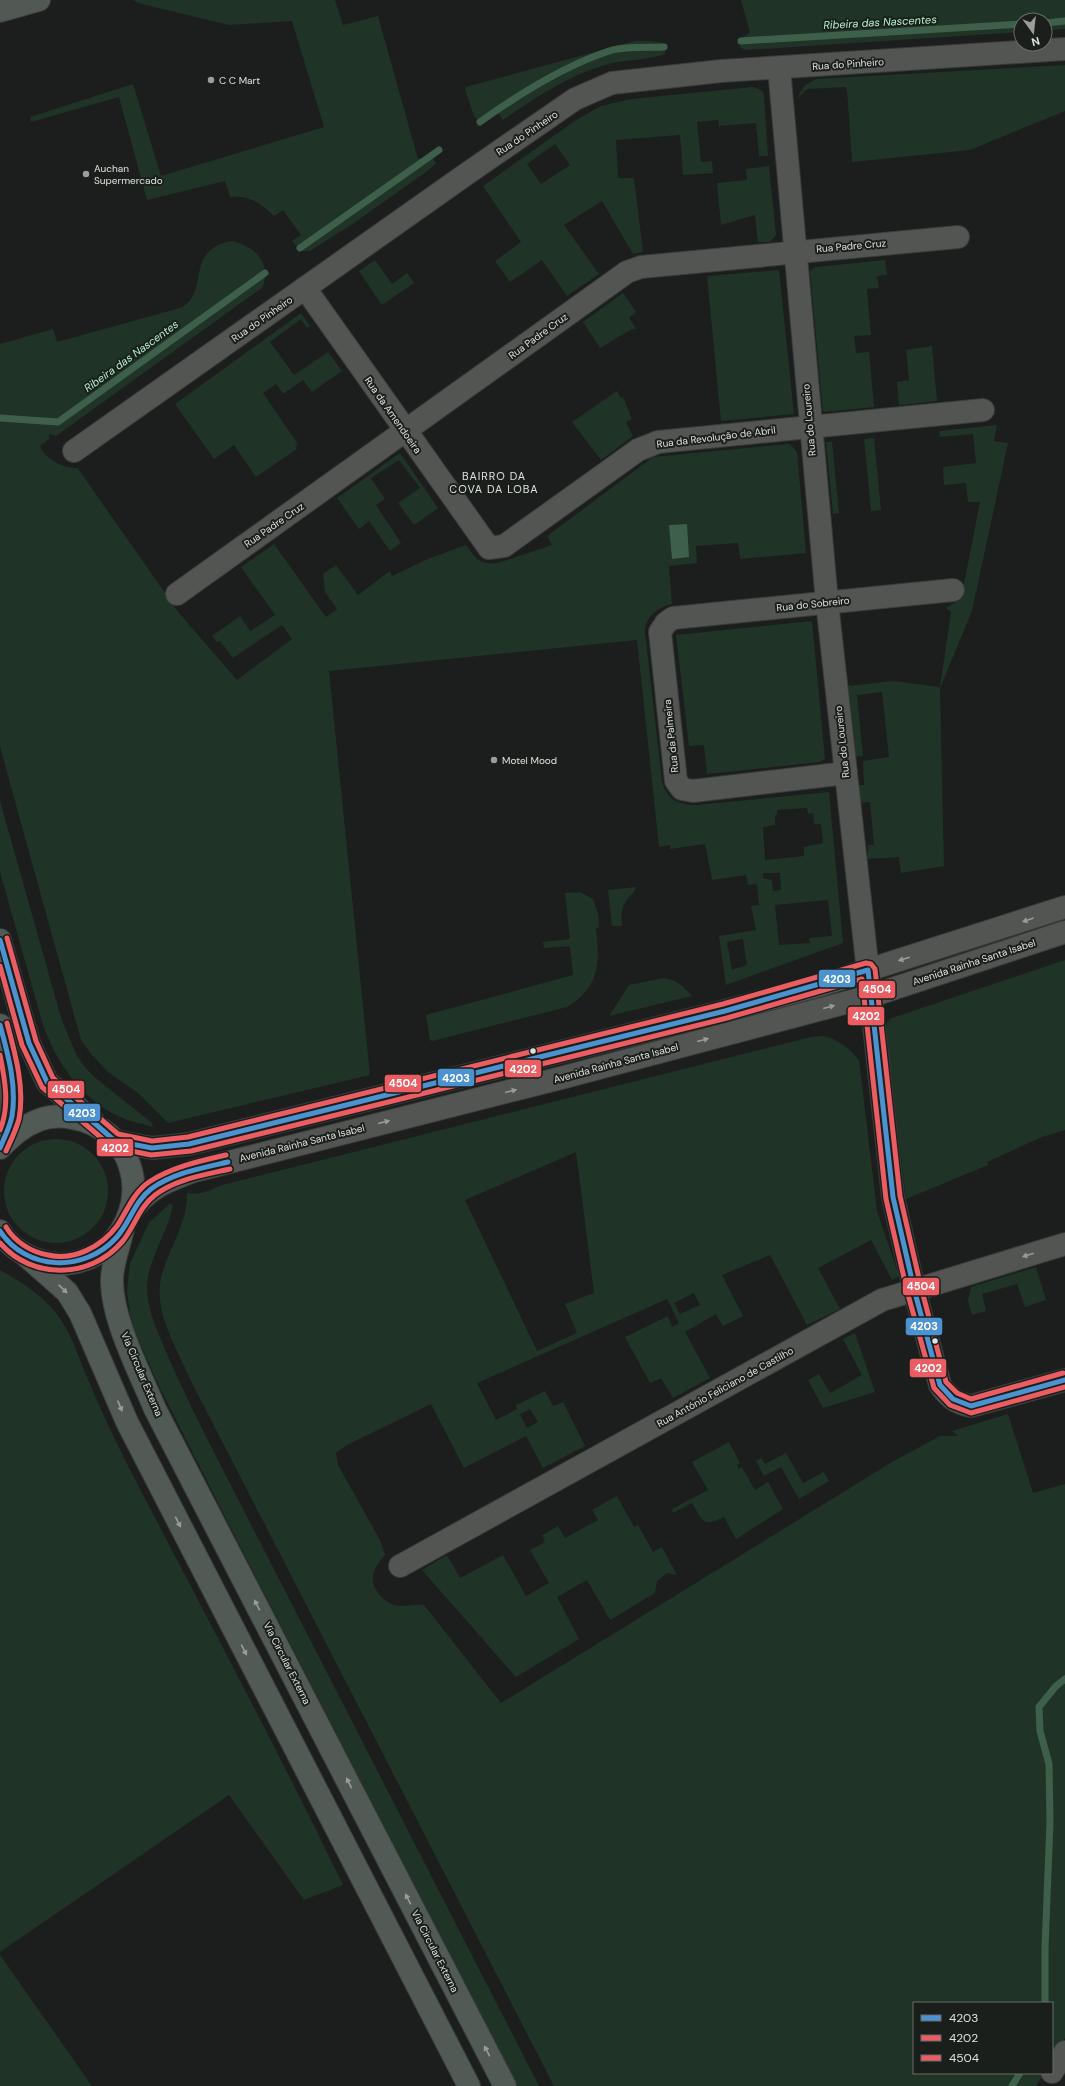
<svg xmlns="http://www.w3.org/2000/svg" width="1065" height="2086" font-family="'DM Sans',sans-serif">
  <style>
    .green { fill: #1f3426; fill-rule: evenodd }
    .water { fill: #3e604a }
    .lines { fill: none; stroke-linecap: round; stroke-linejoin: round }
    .stream { stroke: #3e604a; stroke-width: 7 }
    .minor-casing { stroke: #393c3a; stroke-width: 24 }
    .secondary-casing { stroke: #393c3a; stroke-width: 24 }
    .primary-casing { stroke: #393c3a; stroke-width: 24 }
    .minor { stroke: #535553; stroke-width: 22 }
    .secondary { stroke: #525854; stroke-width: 22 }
    .primary { stroke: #525a55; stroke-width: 22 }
    .bus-1-casing { stroke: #1a1f1b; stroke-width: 8 }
    .bus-2-casing { stroke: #1a1f1b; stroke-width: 8 }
    .bus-3-casing { stroke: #1a1f1b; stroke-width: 8 }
    .bus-1 { stroke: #4c91d0; stroke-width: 5 }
    .bus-2 { stroke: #eb5d62; stroke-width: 5 }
    .bus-3 { stroke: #eb5d62; stroke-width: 5 }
    .oneway { fill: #999c9a }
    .oneway2 { fill: #989e9a }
    .poi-dot { fill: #9a9d9b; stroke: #1a1f1b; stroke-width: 1.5 }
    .bus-dot { fill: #dfe2e0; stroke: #1a1f1b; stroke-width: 1.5 }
    .labels { text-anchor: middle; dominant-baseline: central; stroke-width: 4; stroke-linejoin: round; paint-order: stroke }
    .street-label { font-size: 10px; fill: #dfe2e0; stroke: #1a1f1b }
    .poi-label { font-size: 10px; fill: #dfe2e0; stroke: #1a1f1b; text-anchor: start }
    .water-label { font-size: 11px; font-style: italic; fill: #b3f4c8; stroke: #1a1f1b }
    .neighbourhood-label { font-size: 11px; letter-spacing: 1px; fill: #dfe2e0; stroke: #1a1f1b }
    .line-badge { stroke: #1a1f1b; stroke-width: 1.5 }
    .badge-label { font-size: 11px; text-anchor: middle; font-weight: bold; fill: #fff }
  </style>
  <rect width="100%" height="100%" fill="#1b1e1c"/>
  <g class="green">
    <path d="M133 0H335L343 25 378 16 418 159 431 156 436 163 430 169 354 223 310 251H301L292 241 301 235 283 210 274 216C260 203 250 195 230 197L225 181 147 200 119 97 31 122 30 117 133 84 161 176 324 127 292 21 229 25 142 4Z"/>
    <path d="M741 0H1065V29L1045 30V20H1021V32L745 50 740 47 741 38 750 33Z"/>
    <path d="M635 41H650L664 43 665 54C646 61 624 59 605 65 567 76 535 98 503 120L497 111 480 122 474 116 465 90 466 87Z"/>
    <path d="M1065 65V111L970 150 852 162 847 89 845 87 807 89 797 99 804 86 816 79Z"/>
    <path d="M753 87 763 91 764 96 768 156H759L756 123 719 126 718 120 697 122 701 162 712 161 713 173 683 175 680 135 616 140 618 178H634L643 252 633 254 602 201 564 225 599 274 567 296 542 260 510 282 495 261 521 242 483 186 576 120 601 106 631 99ZM555 144 570 165 541 184 527 164Z"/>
    <path d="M769 166 776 235 770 242H758L755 215 721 225 717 183 747 180 746 169Z"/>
    <path d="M232 241C256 247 270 261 263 287L56 436 49 434V439L40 446C42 457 66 470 77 468L79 470 179 613 237 680 292 639 282 625 233 658 220 641 217 642 212 636 240 616 250 631 275 615 241 567 274 544 326 617 337 609 325 592 323 574 336 565 358 595 390 571 392 576 428 559 466 545C476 559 479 565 498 563L552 545 547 536 653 457 788 444 792 446 797 452 806 553 740 559 738 543 696 546 697 563 669 566 672 604C658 607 645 617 645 632L662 781C667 800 679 805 697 805L829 792 843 943 726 985 719 936 756 930 751 906 716 911 759 905 757 884 748 885 746 875 712 880 705 844 670 849V845L659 847 637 640 329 671 370 1075 168 1123 138 1093 108 1072 91 1054 81 1040 0 747V344L53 329 57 342 180 308C212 293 182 250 232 241ZM807 808 808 814 813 813 814 824H821L823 843 804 847V856L765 860 763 827 775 825V815H777V810ZM763 873H780L781 890 773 891 772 880 763 878ZM828 900 832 936 809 938 810 943 779 945 775 905ZM743 939 747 965 732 970 727 942Z"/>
    <path d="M375 260 392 284 407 273 414 283 382 305 359 271Z"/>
    <path d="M885 260 887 275 877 276 879 288 867 289 871 335 854 336 856 353 869 352 874 407 823 412 810 271 816 267Z"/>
    <path d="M779 270 794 414 721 421 707 276Z"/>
    <path d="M623 293 636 312 629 318 636 329 630 330 600 348 583 322Z"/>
    <path d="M301 313 310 326 307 328 301 319 270 342 294 375 328 352 342 371 312 392 303 380 283 394 276 384 263 393 298 444 295 446 297 449 256 477 234 445 214 459 175 404Z"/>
    <path d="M932 346 937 401 899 405 897 382 909 380 906 350Z"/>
    <path d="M617 391 621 398 623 397 632 419 626 422 633 436 601 460 572 422Z"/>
    <path d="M997 425 994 441 1008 443 972 611 940 688 944 866 901 873 899 857 867 859 863 856 868 855V845H874L870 802 859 803 857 785H864L863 761 889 757 882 692 857 695 863 756 854 757 848 686 893 681 940 687 951 612 946 608 961 599 980 502H968L966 483 944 485 943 467 976 463 973 434 940 437 939 431Z"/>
    <path d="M874 438 881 510 871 511 864 439Z"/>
    <path d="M826 442H832L839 513 833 514Z"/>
    <path d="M400 453 438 508 414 525 398 503 420 488 399 460 371 478 385 499 376 505 401 543 390 551 369 521 359 529 337 498Z"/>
    <path d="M812 621 825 759 820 762 707 774 704 745 689 746 676 635Z"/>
    <path d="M0 801 62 1021 77 1056 85 1067 93 1076 152 1123 153 1127C139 1123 124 1120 112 1113 78 1094 56 1061 43 1025L0 872Z"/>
    <path d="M636 887C635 892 632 894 629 897 621 906 621 914 622 926H612L608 890Z"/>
    <path d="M580 892 593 899 598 914 599 928H596C600 963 600 987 567 1007L432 1041 430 1040 426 1015 573 975 570 946 544 948 543 942 570 939 565 893Z"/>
    <path d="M1065 960V1130L1042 1137 987 1162 988 1165 906 1199 886 1029 887 1022 892 1018Z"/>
    <path d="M664 978C677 980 683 986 692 996L609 1016 629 985Z"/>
    <path d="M824 1036C839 1040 849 1048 859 1060L877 1211 899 1276 892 1280 871 1240 818 1268 840 1309 807 1325 770 1255 722 1275 743 1316 723 1326 716 1314 685 1332 710 1378 673 1398 661 1378 650 1383 625 1337 668 1316 672 1327 679 1323 667 1299 477 1383 496 1420 517 1409 516 1405 545 1391 553 1406 563 1402 585 1446 543 1468 526 1436 464 1468 431 1404 347 1445 336 1453 338 1465 380 1540 385 1555C379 1562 372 1571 373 1581 374 1592 387 1605 399 1606 408 1606 414 1604 424 1605L501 1703 892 1462 940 1436H958L952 1431 1008 1414 1033 1493 1065 1484V2038L1052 2059V2003H914V2073H1044L1036 2086H554L191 1381C177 1348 150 1308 163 1271 171 1246 188 1220 187 1193 201 1196 209 1190 222 1185L811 1037ZM576 1152 594 1293 565 1304 577 1333 537 1351 465 1200ZM694 1293 700 1305 680 1314 674 1303ZM530 1409 538 1422 527 1428 520 1414Z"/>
    <circle cx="56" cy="1191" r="52"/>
    <path d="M170 1203 173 1206C167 1234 148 1259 147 1287 147 1311 158 1332 167 1354 183 1391 201 1427 220 1464L539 2086H518L245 1556 159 1386 135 1332 130 1314 127 1291 130 1263 149 1223Z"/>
    <path d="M1036 1267 1046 1300 1025 1307 1017 1284 982 1294 986 1311 972 1315 968 1301 971 1287Z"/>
    <path d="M0 1270C21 1282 41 1294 56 1313 71 1332 78 1356 87 1377 99 1406 112 1434 126 1462 199 1603 274 1742 343 1885L304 1900 229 1795 0 1952Z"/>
    <path d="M855 1333 875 1392 823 1408 808 1380 819 1374 830 1393 862 1375 843 1339Z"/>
    <path d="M729 1442 740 1463 737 1465 739 1469 742 1467 755 1490 768 1482 783 1509 736 1539 724 1517C702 1528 703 1521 692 1503L673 1513 672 1509 708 1490 692 1462Z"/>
    <path d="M786 1453 803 1483 824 1472 829 1481 799 1499 781 1467 764 1476 756 1461 761 1458 765 1464Z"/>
    <path d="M617 1496 634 1527 638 1525 653 1552 662 1547 677 1575 667 1573 657 1581 655 1593 610 1620 587 1580 557 1597 579 1639 516 1677 422 1570 447 1555 460 1578 503 1555 526 1596 549 1583 530 1550 545 1542 542 1535 558 1526 565 1538 598 1520 592 1510Z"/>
    <path d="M0 1955 92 2086H0Z"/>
  </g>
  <path class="water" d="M687 524 689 557 672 559 669 525Z"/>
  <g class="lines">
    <g class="stream">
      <path d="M1045 23 1065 21"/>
      <path d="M741 41 1021 24"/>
      <path d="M480 122C519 94 564 66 609 51 624 46 649 48 664 47"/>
      <path d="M300 248 439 150"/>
      <path d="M0 418 58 422 265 273"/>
      <path d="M1045 2003V1948L1050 1822 1049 1764 1040 1731 1039 1707 1056 1686 1065 1679"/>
      <path d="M1012 2086 1020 2073"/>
    </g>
    <defs>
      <g id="minor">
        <path d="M779 68 827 602 893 1197 914 1289 940 1385C949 1398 956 1403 971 1406L1065 1380"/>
        <path d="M305 288 489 548 504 546 638 450 658 442 983 410"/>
        <path d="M74 451 465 175 575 99 612 83 721 71 1065 49"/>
        <path d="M177 594 627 272 641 267 958 237"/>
        <path d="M846 773 693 791 682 789 676 781 660 632 666 623 673 618 953 590"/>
        <path d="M115 1141 152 1148 189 1144 725 1011 818 986 1065 907"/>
        <path d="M129 1215C145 1189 167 1181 194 1171L557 1079 871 996 1065 932"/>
        <path d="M400 1566 882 1300 1065 1244"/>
        <path d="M1052 2072 1065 2052"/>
      </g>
      <path id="secondary" d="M0 11 39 0"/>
      <g id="primary">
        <path d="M0 940 29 1043 47 1082 93 1121"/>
        <path d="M0 1025 6 1048 11 1080 12 1117 1 1145"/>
        <path d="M0 1148C12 1136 23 1126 39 1120 49 1116 62 1116 72 1118 131 1128 152 1193 115 1239 102 1255 80 1264 59 1264 37 1263 11 1251 0 1231"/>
        <path d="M123 1229C120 1243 112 1265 112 1279 111 1318 140 1373 155 1409L505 2086"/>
        <path d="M24 1254 67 1292 80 1313 127 1422 469 2086"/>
      </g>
    </defs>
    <use href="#minor" class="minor-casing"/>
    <use href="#secondary" class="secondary-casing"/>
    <use href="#primary" class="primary-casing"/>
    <use href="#minor" class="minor"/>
    <use href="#secondary" class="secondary"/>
    <use href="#primary" class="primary"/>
    <defs>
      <g id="bus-1">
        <path d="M0 940 29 1043 47 1082 115 1141 152 1148 189 1144 725 1011 868 970 893 1197 914 1289 940 1385 953 1399 971 1406 1065 1380"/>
        <path d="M0 1025C8 1054 17 1086 12 1116 10 1127 4 1138 0 1148"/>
        <path d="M0 1231C26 1271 84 1273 116 1238 130 1223 134 1202 151 1189 173 1173 202 1168 228 1162"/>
      </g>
      <g id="bus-2">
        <path d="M0 966 22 1045 42 1087 112 1147 151 1155 191 1151 727 1018 862 979 886 1199 907 1291 934 1388 950 1405 971 1413 1065 1387"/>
        <path d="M0 1055C5 1080 10 1106 0 1130"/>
        <path d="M0 1243C32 1280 90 1279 122 1242 134 1228 139 1207 155 1195 176 1179 204 1175 230 1169"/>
      </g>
      <g id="bus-3">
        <path d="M7 938 36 1041 53 1078 118 1134 152 1141 188 1137 723 1004 866 963 871 964 875 969 900 1196 921 1287 946 1382 957 1393 971 1399 1063 1373"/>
        <path d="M6 1151C11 1140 16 1130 19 1119 25 1088 15 1053 7 1023"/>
        <path d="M6 1227C15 1242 31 1252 48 1255 74 1261 101 1247 117 1226 127 1211 133 1193 149 1182 172 1167 200 1161 226 1155"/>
      </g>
    </defs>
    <use href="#bus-1" class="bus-1-casing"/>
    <use href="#bus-2" class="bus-2-casing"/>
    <use href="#bus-3" class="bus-3-casing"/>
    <use href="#bus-1" class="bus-1"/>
    <use href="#bus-2" class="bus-2"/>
    <use href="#bus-3" class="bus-3"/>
  </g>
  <defs><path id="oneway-solid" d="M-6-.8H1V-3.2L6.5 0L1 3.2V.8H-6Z"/></defs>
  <g class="oneway">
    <use href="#oneway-solid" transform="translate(1028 920) rotate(161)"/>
    <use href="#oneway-solid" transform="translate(904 959) rotate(163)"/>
    <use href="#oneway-solid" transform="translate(829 1007) rotate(-15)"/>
    <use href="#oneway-solid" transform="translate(703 1040) rotate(-15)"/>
    <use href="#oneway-solid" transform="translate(511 1091) rotate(-14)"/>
    <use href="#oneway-solid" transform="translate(384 1122) rotate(-14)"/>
    <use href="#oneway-solid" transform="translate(1028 1255) rotate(163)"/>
  </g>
  <g class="oneway2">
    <use href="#oneway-solid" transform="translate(63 1289) rotate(44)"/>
    <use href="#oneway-solid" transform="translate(120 1406) rotate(67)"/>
    <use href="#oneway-solid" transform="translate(178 1522) rotate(63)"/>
    <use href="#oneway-solid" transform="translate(257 1605) rotate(-117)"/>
    <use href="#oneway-solid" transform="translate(244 1650) rotate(63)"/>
    <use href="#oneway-solid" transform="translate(349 1783) rotate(-117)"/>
    <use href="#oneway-solid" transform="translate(408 1899) rotate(-117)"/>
    <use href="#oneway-solid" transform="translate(487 2051) rotate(-117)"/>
  </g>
  <g class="poi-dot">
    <circle cx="211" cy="80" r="4"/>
    <circle cx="86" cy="174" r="4"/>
    <circle cx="494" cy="760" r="4"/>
  </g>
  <g class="bus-dot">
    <circle cx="533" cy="1051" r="3.5"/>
    <circle cx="935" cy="1341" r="3.5"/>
  </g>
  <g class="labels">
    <g class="street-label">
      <text transform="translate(848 64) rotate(-4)">Rua do Pinheiro</text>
      <text transform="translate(527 133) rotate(-34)">Rua do Pinheiro</text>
      <text transform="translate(851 246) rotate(-5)">Rua Padre Cruz</text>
      <text transform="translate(262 319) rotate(-35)">Rua do Pinheiro</text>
      <text transform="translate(538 336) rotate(-36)">Rua Padre Cruz</text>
      <text transform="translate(393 415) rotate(55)">Rua da Amendoeira</text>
      <text transform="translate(809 420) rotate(-95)">Rua do Loureiro</text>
      <text transform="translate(716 437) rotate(-7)">Rua da Revolução de Abril</text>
      <text transform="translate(274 525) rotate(-35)">Rua Padre Cruz</text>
      <text transform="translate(813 604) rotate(-6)">Rua do Sobreiro</text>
      <text transform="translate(671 736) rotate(-96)">Rua da Palmeira</text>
      <text transform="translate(842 742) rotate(-96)">Rua do Loureiro</text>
      <text transform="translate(974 962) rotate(-18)">Avenida Rainha Santa Isabel</text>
      <text transform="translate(616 1063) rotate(-15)">Avenida Rainha Santa Isabel</text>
      <text transform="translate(302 1143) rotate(-14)">Avenida Rainha Santa Isabel</text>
      <text transform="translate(142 1374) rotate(67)">Via Circular Externa</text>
      <text transform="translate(725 1387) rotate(-29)">Rua António Feliciano de Castilho</text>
      <text transform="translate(287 1663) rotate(63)">Via Circular Externa</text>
      <text transform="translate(435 1951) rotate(63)">Via Circular Externa</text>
    </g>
    <g class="poi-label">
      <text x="219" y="80">C C Mart</text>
      <text x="94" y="168">Auchan<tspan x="94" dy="12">Supermercado</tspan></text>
      <text x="502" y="760">Motel Mood</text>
    </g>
    <g class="water-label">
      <text transform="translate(880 22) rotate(-3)">Ribeira das Nascentes</text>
      <text transform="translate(131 356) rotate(-36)">Ribeira das Nascentes</text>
    </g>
    <g class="neighbourhood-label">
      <text x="494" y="476">BAIRRO DA<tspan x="494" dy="13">COVA DA LOBA</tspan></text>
    </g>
  </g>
  <g class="line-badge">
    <rect x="818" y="969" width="38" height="19" rx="4" fill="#4c91d0"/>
    <rect x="858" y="980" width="38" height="19" rx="4" fill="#eb5d62"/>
    <rect x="847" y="1006" width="38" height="20" rx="4" fill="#eb5d62"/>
    <rect x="504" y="1059" width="38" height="19" rx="4" fill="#eb5d62"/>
    <rect x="437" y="1068" width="38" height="19" rx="4" fill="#4c91d0"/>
    <rect x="384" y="1074" width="38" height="19" rx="4" fill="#eb5d62"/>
    <rect x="47" y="1080" width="38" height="19" rx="4" fill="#eb5d62"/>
    <rect x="63" y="1103" width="38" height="19" rx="4" fill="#4c91d0"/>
    <rect x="96" y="1138" width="38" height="19" rx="4" fill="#eb5d62"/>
    <rect x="902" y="1277" width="38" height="19" rx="4" fill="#eb5d62"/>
    <rect x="905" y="1317" width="38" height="19" rx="4" fill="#4c91d0"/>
    <rect x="909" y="1358" width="38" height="20" rx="4" fill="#eb5d62"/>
  </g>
  <g class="badge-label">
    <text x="837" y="983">4203</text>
    <text x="877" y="993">4504</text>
    <text x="866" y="1020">4202</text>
    <text x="523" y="1073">4202</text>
    <text x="456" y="1082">4203</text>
    <text x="403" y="1087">4504</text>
    <text x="66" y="1093">4504</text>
    <text x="82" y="1117">4203</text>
    <text x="115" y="1152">4202</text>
    <text x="921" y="1290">4504</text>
    <text x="924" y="1330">4203</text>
    <text x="928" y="1372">4202</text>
  </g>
  <rect x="913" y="2002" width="140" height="72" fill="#1a1f1b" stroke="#696d6a"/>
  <rect x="921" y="2015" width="20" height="6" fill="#4c91d0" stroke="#696d6a"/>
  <text x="949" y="2022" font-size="12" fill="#dfe2e0">4203</text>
  <rect x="921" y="2035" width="20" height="6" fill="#eb5d62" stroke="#696d6a"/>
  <text x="949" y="2042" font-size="12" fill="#dfe2e0">4202</text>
  <rect x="921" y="2055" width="20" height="6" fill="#eb5d62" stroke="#696d6a"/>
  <text x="949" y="2062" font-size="12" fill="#dfe2e0">4504</text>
  <g transform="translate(1033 32) rotate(165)"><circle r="19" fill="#1a1f1b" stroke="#696d6a"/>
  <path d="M0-3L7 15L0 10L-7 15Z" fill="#9a9d9b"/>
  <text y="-6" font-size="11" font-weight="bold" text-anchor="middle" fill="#dfe2e0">N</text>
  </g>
</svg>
